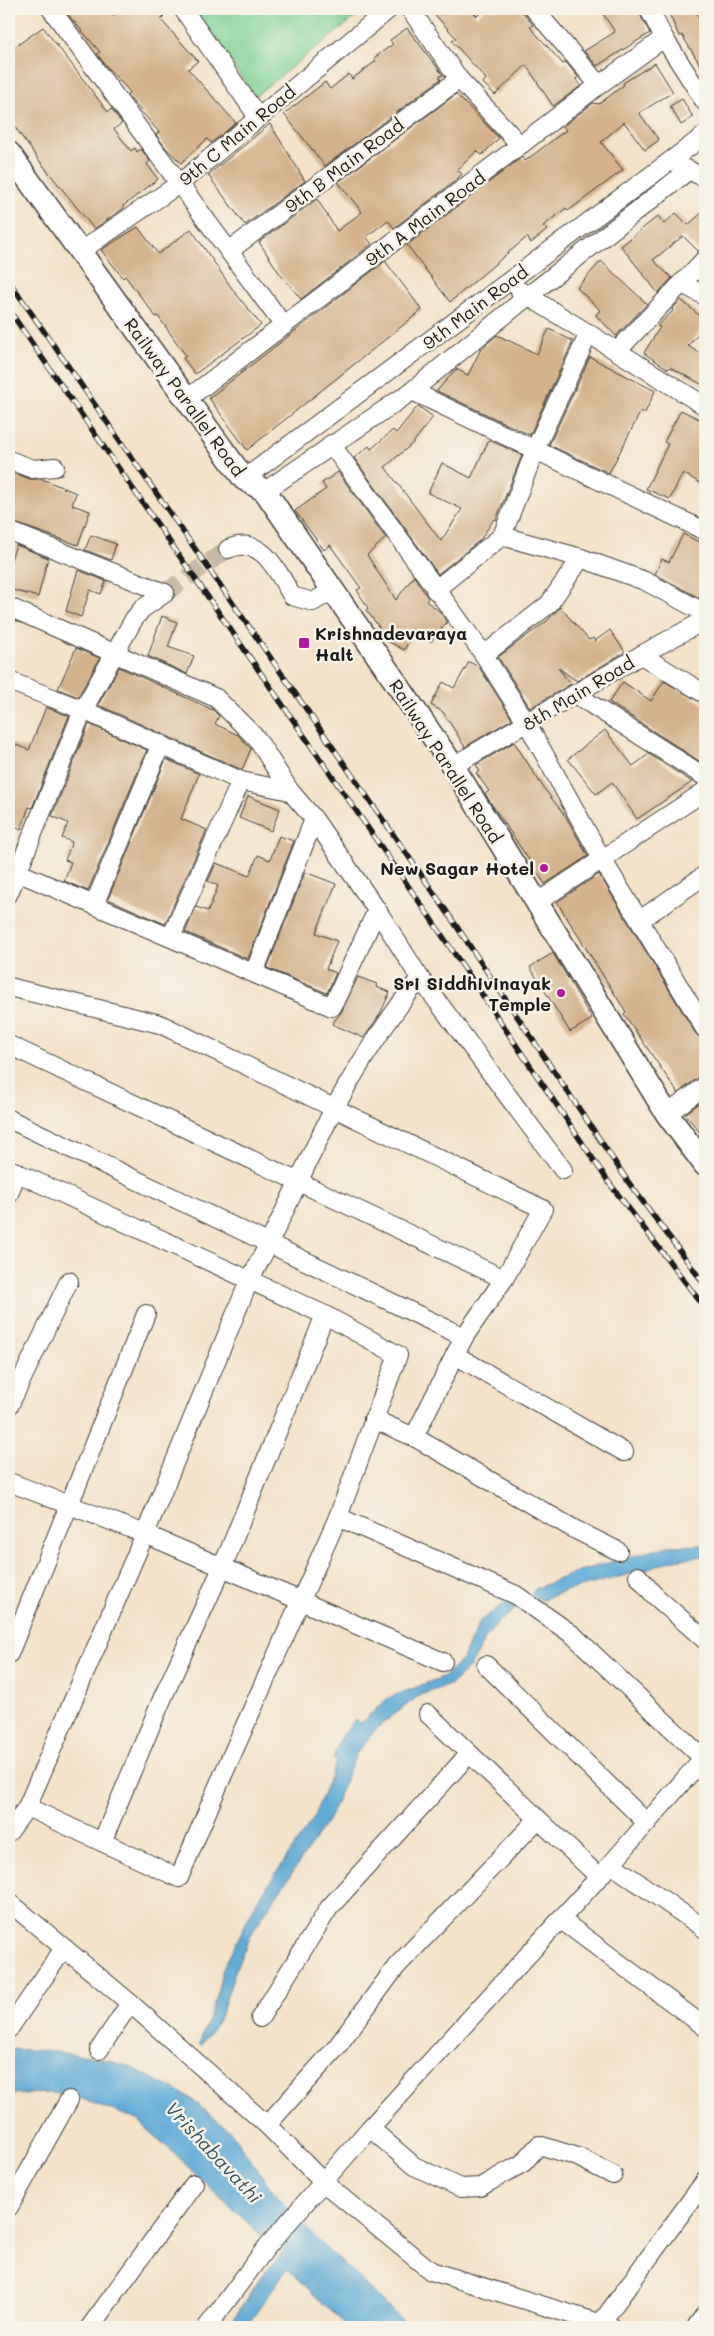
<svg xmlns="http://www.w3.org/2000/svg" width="714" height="2336" font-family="Mali,sans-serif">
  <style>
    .green { fill: #7cd194; stroke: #4c7658 }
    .water { fill: #5eabd7; stroke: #3d647a }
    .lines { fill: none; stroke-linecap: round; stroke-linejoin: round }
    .river { stroke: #5eabd7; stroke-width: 32 }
    .building { fill: #d4b38c }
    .minor-tunnel { stroke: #c9baa6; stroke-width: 18; stroke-dasharray: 18 9; stroke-linecap: butt }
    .minor-casing { stroke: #3c3a36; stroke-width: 20 }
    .tertiary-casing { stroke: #3c3a36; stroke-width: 25 }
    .minor { stroke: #fff; stroke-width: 18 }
    .tertiary { stroke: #fff; stroke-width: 22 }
    .rail-casing { stroke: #1c1c1c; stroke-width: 5.5 }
    .rail { stroke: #f7f3e8; stroke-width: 4; stroke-dasharray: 11; stroke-linecap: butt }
    .poi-dot { fill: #b5179e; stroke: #f7f3e8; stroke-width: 2 }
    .labels { text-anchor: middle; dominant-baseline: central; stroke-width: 5; stroke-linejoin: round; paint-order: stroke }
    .street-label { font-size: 18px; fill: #1c1c1c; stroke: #f7f3e8 }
    .poi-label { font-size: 18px; font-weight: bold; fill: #1c1c1c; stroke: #f7f3e8; text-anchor: end }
    .water-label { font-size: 19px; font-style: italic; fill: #365567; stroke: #f7f3e8 }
  </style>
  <rect width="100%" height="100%" fill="#f7f3e8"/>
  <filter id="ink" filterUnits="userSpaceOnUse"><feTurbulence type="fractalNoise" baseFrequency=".02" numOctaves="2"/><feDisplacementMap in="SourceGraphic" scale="10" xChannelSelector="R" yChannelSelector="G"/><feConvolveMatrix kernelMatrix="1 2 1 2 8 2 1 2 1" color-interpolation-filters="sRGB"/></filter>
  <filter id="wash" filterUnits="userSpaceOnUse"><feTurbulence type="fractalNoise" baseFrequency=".0096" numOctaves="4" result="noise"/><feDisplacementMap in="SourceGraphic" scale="20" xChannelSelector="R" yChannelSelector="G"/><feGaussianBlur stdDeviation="1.12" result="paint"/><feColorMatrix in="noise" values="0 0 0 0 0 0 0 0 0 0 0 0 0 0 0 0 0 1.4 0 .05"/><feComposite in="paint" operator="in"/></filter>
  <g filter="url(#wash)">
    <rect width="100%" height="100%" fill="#f4e2c9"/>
    <path class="green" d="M192 9H366L255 96Z"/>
    <g class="water">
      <path d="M705 1545V1556L673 1560 646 1570 565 1591 541 1600 531 1595 535 1589 579 1571 668 1546Z"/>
      <path d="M506 1602 518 1607 498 1623 486 1637 470 1667 450 1685 420 1695 377 1728 356 1754 330 1817 254 1929 237 1966 219 2020 201 2046 199 2044 217 1995 222 1971 257 1901 313 1819 336 1762 333 1759 341 1737 355 1720 361 1723 388 1698 445 1676 462 1660 480 1621Z"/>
      <path d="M9 2049 48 2051 90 2056 129 2066 189 2097 229 2130 286 2209 262 2236 138 2120 66 2093 9 2094Z"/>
      <path d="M304 2229 347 2267 409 2327H348L287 2269 246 2327H228L261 2277Z"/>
    </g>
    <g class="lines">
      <path class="river" d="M260 2200 377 2327"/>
    </g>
    <g id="blocks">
      <g class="building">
        <path d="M70 9H107L113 16 120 9H156L164 17 161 20 198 61 188 69 236 123 211 143 207 139 181 163 165 147 156 135 159 132 127 95 130 92 106 66 97 54 100 52 66 12Z"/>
        <path d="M430 9H470L477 16 485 9H520L533 25 530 27 563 64 566 62 578 77 576 79 581 86 553 106 526 65 495 95 483 83 486 79 452 41 456 38Z"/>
        <path d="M600 9H637L650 33 597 66 584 51 615 32Z"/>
        <path d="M667 9H695L705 30V73L682 35 679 36Z"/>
        <path d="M43 27 108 112 111 109 122 123 114 129 131 151 135 148 137 152 141 149 150 161 147 164 158 179 123 206 124 208 94 229 38 159 9 119V51Z"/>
        <path d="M407 28 443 75 439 77 441 79 325 166 284 114 325 82 330 89 349 74 352 79 376 61 374 58 393 44 390 40Z"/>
        <path d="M655 63 673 92 639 113 659 140 645 150 624 122 601 142 623 170 568 211 566 208 543 226 547 230 531 243 527 237 450 302 407 245 522 157 525 161 566 130 563 126 593 103 599 104 624 85 623 83Z"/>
        <path d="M456 94 499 138 482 155 477 151 457 170 462 174 455 181 394 228 388 220 366 237 372 244 301 299 280 274 259 242 317 199 337 231 362 212 338 182Z"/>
        <path d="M682 99 693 117 681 125 670 106Z"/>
        <path d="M270 124 305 181 245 225 208 175Z"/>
        <path d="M705 210V249L698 251 683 236 653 260 672 278 658 293 621 246 658 216 664 224 676 213 688 225Z"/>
        <path d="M138 227 158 254 191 229 233 290 261 325 195 374 183 358 186 356 158 316 156 317 125 276 123 278 101 250Z"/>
        <path d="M385 261 422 310 247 450 209 398Z"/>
        <path d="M601 261 647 304 616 336 596 315 600 310 577 288Z"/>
        <path d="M681 300 705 320V325L688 346 705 356V386L670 367 668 369 644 353 660 327 657 326 673 311 672 309Z"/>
        <path d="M549 329 573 341 530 435 437 391 456 369 468 375 481 349 497 335 537 354Z"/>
        <path d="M590 357 655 391 645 413 641 411 609 473 549 445Z"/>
        <path d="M418 406 433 417 412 444 385 467 441 541 462 509 428 493 442 463 471 478 489 440 522 455 496 520 494 519 480 540 438 574 354 458 369 446 371 449 393 430 396 433Z"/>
        <path d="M681 410 705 422V486L683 473 670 499 646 489 668 444 664 442Z"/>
        <path d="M9 471 30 479H42L76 493 72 505 90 511 78 545 9 521Z"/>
        <path d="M338 472 386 538 367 555 396 600 414 576 428 598 426 601 439 611 447 622 430 642 415 630 404 650 386 640 387 638 366 610 368 608 357 590 361 588 330 545 324 550 295 511 326 489 322 483Z"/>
        <path d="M683 534 705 545V601L655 574 662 559 669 562Z"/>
        <path d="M91 535 116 544 111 560 85 550Z"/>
        <path d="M16 545 48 558 38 597 9 589V565Z"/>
        <path d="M78 570 106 581 101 594 90 590 81 617 66 611Z"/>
        <path d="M560 607 589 640 593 638 595 641 610 630 625 652 577 681 558 668 571 684 530 708 498 657 547 621Z"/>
        <path d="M162 616 177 622 168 647 194 656 187 674 148 656Z"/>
        <path d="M76 648 100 658 78 697 58 689Z"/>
        <path d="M469 662 479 667 512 719 465 747 443 712 431 705 443 682 454 688Z"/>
        <path d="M119 667 213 710 219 716 215 724 238 735 251 749 242 770 98 705Z"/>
        <path d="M664 681 705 705V765L609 702 623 682 651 701Z"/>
        <path d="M46 707 69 716 32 808 29 807 21 829 9 824V742L29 750Z"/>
        <path d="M89 724 147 750 88 891 64 881 71 862 65 860 72 842 62 838 68 823 52 816Z"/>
        <path d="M605 730 633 766 649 754 692 782 637 819 612 782 596 794 568 759Z"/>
        <path d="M514 742 545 790 566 817 588 856 545 884 485 794 489 791 476 773 480 771 476 765Z"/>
        <path d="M166 759 199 774 181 819 207 830 165 924 108 899Z"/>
        <path d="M248 796 280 809 271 831 239 818Z"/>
        <path d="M279 836 294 841 248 959 185 932 196 907 208 911 218 886 208 881 216 863 249 876 258 855 270 860Z"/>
        <path d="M305 872 336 884 316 933 337 941 326 969 336 973 327 993 267 968Z"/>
        <path d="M599 874 696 1034 705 1040V1076L699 1077 678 1093 624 1014 626 1012 557 902Z"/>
        <path d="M553 953 592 1019 570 1032 530 967Z"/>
        <path d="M358 977 377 984 376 987 390 992 380 1014 364 1038 332 1024 342 1011Z"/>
        <path d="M705 1099V1139L685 1114Z"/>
      </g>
    </g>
  </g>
  <g filter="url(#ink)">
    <use href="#blocks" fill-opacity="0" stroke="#3c3a36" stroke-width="1"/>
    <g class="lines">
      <path class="minor-tunnel" d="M165 593 228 549"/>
      <defs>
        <g id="minor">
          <path d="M51 9 284 326"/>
          <path d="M183 9 258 117"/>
          <path d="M410 9 459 79 520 145"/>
          <path d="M534 9 599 85"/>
          <path d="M649 9 664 38 705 102"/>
          <path d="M680 166 705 178"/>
          <path d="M229 251 459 79"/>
          <path d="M79 252 179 184 389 9"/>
          <path d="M681 283 705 296"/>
          <path d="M520 291 705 406"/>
          <path d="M618 350 705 259"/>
          <path d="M412 391 705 531"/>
          <path d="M187 399 599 85 664 38"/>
          <path d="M331 444 484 655 527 723 602 859 705 1029"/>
          <path d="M9 460 33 469 55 467"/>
          <path d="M244 479 705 135"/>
          <path d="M265 491 412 391 528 296 689 170"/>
          <path d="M9 531 165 593"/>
          <path d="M502 536 537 445 589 333"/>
          <path d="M228 549C262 534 277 571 292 596L313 602 333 590"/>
          <path d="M435 590 502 536 581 558 645 581 705 613"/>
          <path d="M9 607 216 698 257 739 290 791 314 819 377 910 420 978 563 1170"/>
          <path d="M484 655 549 604 581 558"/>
          <path d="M641 655 705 694"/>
          <path d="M9 681 83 710 241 781 290 791"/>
          <path d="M575 694 705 777"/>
          <path d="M453 766 641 655 705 620"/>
          <path d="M17 872 332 1007 377 910"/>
          <path d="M9 893 83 710 134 619 142 609 165 593"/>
          <path d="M536 903 705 791"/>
          <path d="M94 905 161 744"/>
          <path d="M640 920 705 875"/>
          <path d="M171 937 241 781"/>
          <path d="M254 973 314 819"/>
          <path d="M9 987 160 1024 543 1209 504 1279 464 1337 414 1437 373 1419"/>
          <path d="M9 1045 504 1279"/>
          <path d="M667 1114 705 1086"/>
          <path d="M9 1119 464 1337"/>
          <path d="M9 1169 325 1315 398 1355 338 1517"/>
          <path d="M9 1194 17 1172"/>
          <path d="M455 1355 624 1452"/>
          <path d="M9 1406 69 1281"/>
          <path d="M414 1437 574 1529 618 1551"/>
          <path d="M9 1482 145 1534 443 1662"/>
          <path d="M638 1576 654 1595 705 1640"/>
          <path d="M9 1654 146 1314"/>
          <path d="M486 1665 647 1823"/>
          <path d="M428 1714 598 1876"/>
          <path d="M27 1807 145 1534 249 1281C280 1225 304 1166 334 1109 359 1063 387 1020 420 978"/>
          <path d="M9 1832 27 1807 179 1878 218 1786 338 1517 516 1595 573 1635 705 1760"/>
          <path d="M102 1842 163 1697 222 1568 325 1315"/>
          <path d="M611 1864 705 1929"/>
          <path d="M9 1902 130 2003 267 2125 324 2183 431 2271 612 2327"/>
          <path d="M560 1919 705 2027"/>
          <path d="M260 2018 329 1908 468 1755"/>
          <path d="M9 2029 64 1948"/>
          <path d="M99 2050 130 2003"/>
          <path d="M267 2125 336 2048 396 1967 538 1819"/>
          <path d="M370 2128 414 2166 461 2188 480 2187 523 2163 539 2145 578 2157 613 2175"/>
          <path d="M9 2207 69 2100"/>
          <path d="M601 2323 705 2181"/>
          <path d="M90 2327 194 2184"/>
          <path d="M207 2327 266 2248 370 2128 611 1864 705 1756"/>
          <path d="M696 2327 705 2314"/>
        </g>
        <path id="tertiary" d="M9 153 244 479 265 491 453 766 667 1114 705 1165"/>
      </defs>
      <use href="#minor" class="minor-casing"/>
      <use href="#tertiary" class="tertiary-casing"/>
      <use href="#minor" class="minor"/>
      <use href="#tertiary" class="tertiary"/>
      <defs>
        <g id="rail">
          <path d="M9 281 445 909 629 1183 705 1285"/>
          <path d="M9 310 429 916 610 1184 705 1308"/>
        </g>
      </defs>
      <use href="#rail" class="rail-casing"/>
      <use href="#rail" class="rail"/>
    </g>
  </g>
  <g class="poi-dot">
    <rect x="298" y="637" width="12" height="12" rx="2.5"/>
    <circle cx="544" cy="868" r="5"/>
    <circle cx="561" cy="993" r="5"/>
  </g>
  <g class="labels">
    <g class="street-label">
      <text transform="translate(237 135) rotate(-40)">9th C Main Road</text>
      <text transform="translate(344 165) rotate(-37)">9th B Main Road</text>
      <text transform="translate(425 218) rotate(-37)">9th A Main Road</text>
      <text transform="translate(475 307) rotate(-37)">9th Main Road</text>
      <text transform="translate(185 397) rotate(54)">Railway Parallel Road</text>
      <text transform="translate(578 693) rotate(-31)">8th Main Road</text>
      <text transform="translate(446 761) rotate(57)">Railway Parallel Road</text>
    </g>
    <g class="poi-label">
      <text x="315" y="633" text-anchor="start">Krishnadevaraya<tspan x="315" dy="21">Halt</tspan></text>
      <text x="534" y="868">New Sagar Hotel</text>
      <text x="551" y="983">Sri Siddhivinayak<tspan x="551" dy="21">Temple</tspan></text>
    </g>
    <g class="water-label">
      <text transform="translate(214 2152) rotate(47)">Vrishabavathi</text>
    </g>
  </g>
  <rect width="714" height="2336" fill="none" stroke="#f7f3e8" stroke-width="30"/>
</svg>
